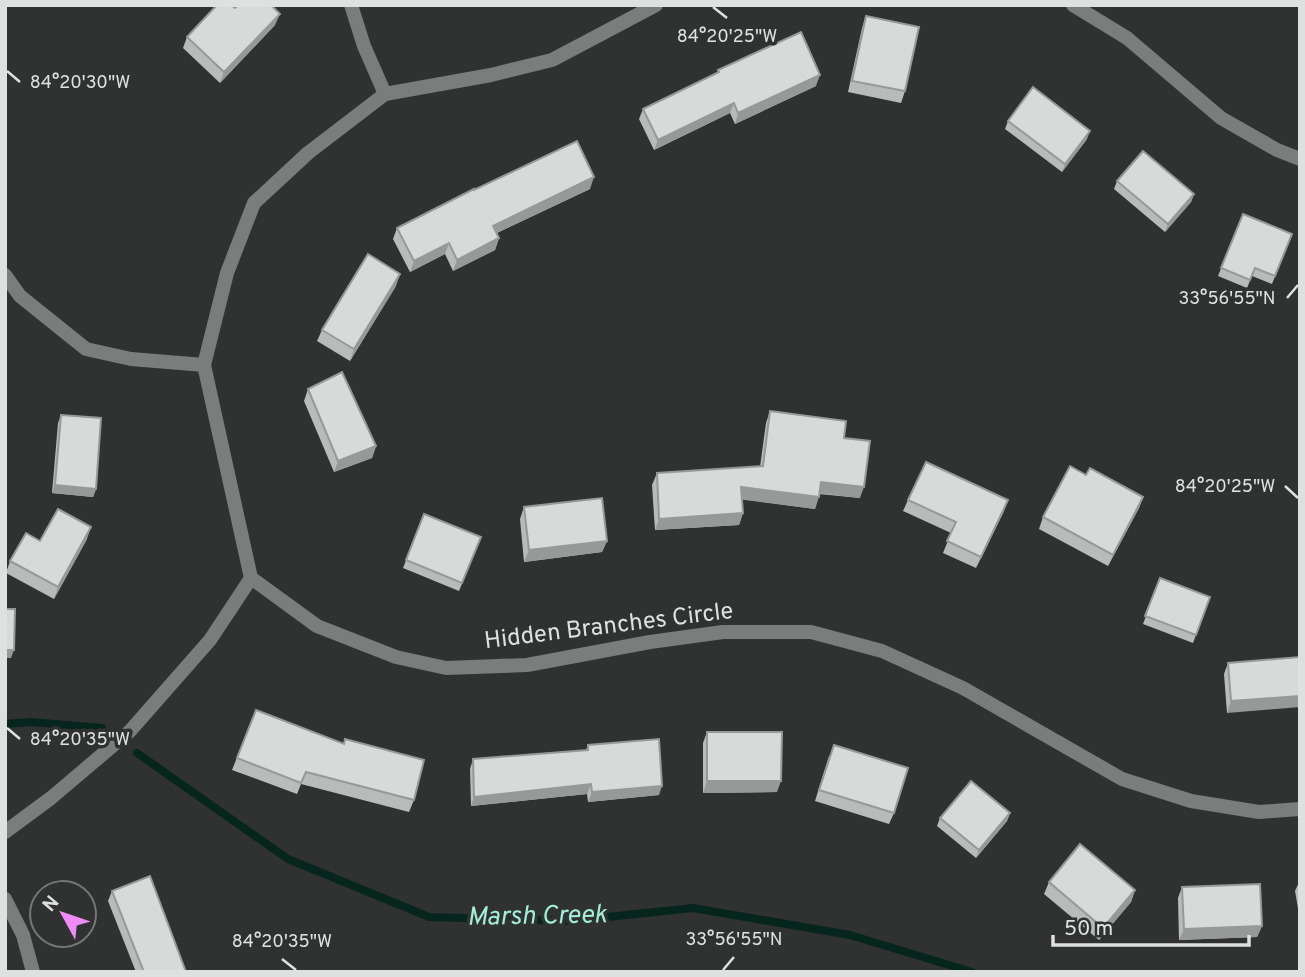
<svg xmlns="http://www.w3.org/2000/svg" width="1305" height="977" font-family="Overpass,sans-serif">
  <style>
    .lines { fill: none; stroke-linecap: round; stroke-linejoin: round }
    .stream { stroke: #05251d; stroke-width: 8 }
    .street { stroke: #7b7c7c; stroke-width: 14 }
    .wall { fill: #b9bbbb }
    .shaded-wall { fill: #969998 }
    .building { fill: #d7dad9; stroke: #969998; stroke-width: 2 }
    .ticks { fill: none; stroke: #dfe1e0; stroke-width: 2.5 }
    .labels { text-anchor: middle; dominant-baseline: central; stroke-width: 7; stroke-linejoin: round; paint-order: stroke }
    .street-label { font-size: 24px; fill: #dfe1e0; stroke: #303232 }
    .water-label { font-size: 26px; font-style: italic; fill: #a3eed8; stroke: #303232 }
    .ticks-label { font-size: 18px; text-anchor: middle; fill: #dfe1e0; stroke: #303232; stroke-width: 7; stroke-linejoin: round; paint-order: stroke }
  </style>
  <rect width="100%" height="100%" fill="#303232"/>
  <g class="lines">
    <g class="stream">
      <path d="M5 724 31 722 102 728"/>
      <path d="M137 753 288 859 429 917 570 921 693 908 850 935 972 972"/>
    </g>
    <g class="street">
      <path d="M351 5 364 46 385 94"/>
      <path d="M656 5 552 60 491 75 385 94 308 153 254 203 227 273 204 365 251 578 317 626 396 657 446 668 527 665 650 642 723 632H811L882 651 963 688 1122 779 1191 801 1259 812 1300 809"/>
      <path d="M1073 5 1127 38 1221 118 1277 150 1300 159"/>
      <path d="M5 275 20 296 86 349 131 359 204 365"/>
      <path d="M5 832 51 798 130 731 210 640 251 578"/>
      <path d="M5 899 23 935 33 972"/>
    </g>
  </g>
  <g class="wall">
    <path d="M235 8 275 25 220 83 183 48 187 37Z"/>
    <path d="M866 16 905 91 901 103 848 92 862 28Z"/>
    <path d="M718 70 816 86 735 124 730 113 654 150 639 119 643 109 717 73Z"/>
    <path d="M1008 121 1087 139 1062 172 1005 129Z"/>
    <path d="M1117 181 1194 194 1191 202 1165 232 1114 189Z"/>
    <path d="M590 189 497 233 499 238 495 250 453 271 445 254 410 272 393 239 397 228 474 190Z"/>
    <path d="M1243 214 1292 234 1272 284 1252 276 1247 288 1218 276Z"/>
    <path d="M396 286 350 361 317 341 322 330Z"/>
    <path d="M308 389 376 446 372 458 334 472 304 401Z"/>
    <path d="M770 411 844 438 860 498 819 494 815 509 742 499 743 513 739 525 655 530 652 485 657 473 760 467 766 423Z"/>
    <path d="M61 415 96 489 93 497 52 493 58 423Z"/>
    <path d="M1086 475 1143 497 1139 508 1108 566 1039 529 1043 517Z"/>
    <path d="M908 500 1004 511 976 568 943 553 951 533 903 511Z"/>
    <path d="M524 507 607 541 602 552 524 562 520 519Z"/>
    <path d="M424 514 481 537 459 591 403 568Z"/>
    <path d="M87 539 54 599 6 573 10 561 40 541Z"/>
    <path d="M1160 578 1210 597 1193 643 1143 624Z"/>
    <path d="M1300 657 1227 713 1224 674 1228 663Z"/>
    <path d="M256 710 344 744 414 800 409 812 301 784 297 794 232 770Z"/>
    <path d="M707 732 777 792 703 793V743Z"/>
    <path d="M588 745 659 795 588 802 587 794 471 806 470 769 473 759 586 750Z"/>
    <path d="M829 756 894 813 889 824 815 801Z"/>
    <path d="M1010 813 1007 821 976 858 937 826 940 818Z"/>
    <path d="M1300 880V920L1295 891Z"/>
    <path d="M1049 882 1135 890 1131 902 1099 940 1044 894Z"/>
    <path d="M1182 887 1262 926 1257 937 1179 940 1178 898Z"/>
    <path d="M112 891 186 972H136L108 901Z"/>
  </g>
  <g class="shaded-wall">
    <path d="M280 14 275 25 220 83 224 72Z"/>
    <path d="M820 75 816 86 735 124 738 113Z"/>
    <path d="M734 103 730 113 654 150 658 140Z"/>
    <path d="M1090 131 1087 139 1062 172 1065 164Z"/>
    <path d="M594 177 590 189 488 237 493 226Z"/>
    <path d="M1194 194 1191 202 1165 232 1168 224Z"/>
    <path d="M499 238 495 250 453 271 457 260Z"/>
    <path d="M449 243 445 254 410 272 414 261Z"/>
    <path d="M400 274 396 286 350 361 354 349Z"/>
    <path d="M376 446 372 458 334 472 338 461Z"/>
    <path d="M821 482 864 487 860 498 817 493Z"/>
    <path d="M55 485 96 489 93 497 52 493Z"/>
    <path d="M741 487 819 497 815 509 737 499Z"/>
    <path d="M1143 497 1139 508 1108 566 1113 555Z"/>
    <path d="M1008 500 1004 511 976 568 981 557Z"/>
    <path d="M743 513 739 525 655 530 659 519Z"/>
    <path d="M91 527 87 539 54 599 58 587Z"/>
    <path d="M607 541 602 552 524 562 529 550Z"/>
    <path d="M5 650H14L11 658H5Z"/>
    <path d="M1300 696V707L1227 713 1231 701Z"/>
    <path d="M707 781H781L777 792 703 793Z"/>
    <path d="M591 784 587 794 471 806 474 797Z"/>
    <path d="M662 786 659 795 588 802 592 792Z"/>
    <path d="M1010 813 1007 821 976 858 979 850Z"/>
    <path d="M1135 890 1131 902 1099 940 1103 928Z"/>
    <path d="M1262 926 1257 937 1179 940 1184 929Z"/>
  </g>
  <g class="building">
    <path d="M217 5H231L235 8 238 5H271L280 14 224 72 187 37Z"/>
    <path d="M866 16 919 27 905 91 852 81Z"/>
    <path d="M801 32 820 75 738 113 734 103 658 140 643 109 719 72 718 70Z"/>
    <path d="M1033 87 1090 131 1065 164 1008 121Z"/>
    <path d="M577 141 594 177 493 226 499 238 457 260 449 243 414 261 397 228 474 189V190Z"/>
    <path d="M1143 151 1194 194 1168 224 1117 181Z"/>
    <path d="M1243 214 1292 234 1275 276 1255 268 1250 280 1221 268Z"/>
    <path d="M368 254 400 274 354 349 322 330Z"/>
    <path d="M342 372 376 446 338 461 308 389Z"/>
    <path d="M770 411 846 421 844 438 870 441 864 487 821 482 819 497 741 487 743 513 659 519 657 473 763 466Z"/>
    <path d="M61 415 101 418 96 489 55 485Z"/>
    <path d="M926 462 1008 500 981 557 947 541 956 522 908 500Z"/>
    <path d="M1070 466 1086 475 1090 468 1143 497 1113 555 1043 517Z"/>
    <path d="M602 498 607 541 529 550 524 507Z"/>
    <path d="M58 509 91 527 58 587 10 561 26 533 40 541Z"/>
    <path d="M424 514 481 537 462 583 406 560Z"/>
    <path d="M1160 578 1210 597 1196 635 1145 616Z"/>
    <path d="M5 609H15L14 650H5Z"/>
    <path d="M1300 657V696L1231 701 1228 663Z"/>
    <path d="M256 710 344 744 345 739 424 760 414 800 306 772 301 783 237 758Z"/>
    <path d="M707 732H782L781 781H707Z"/>
    <path d="M659 739 662 786 592 792 591 784 474 797 473 759 588 750V745Z"/>
    <path d="M834 745 908 768 894 813 819 790Z"/>
    <path d="M971 781 1010 813 979 850 940 818Z"/>
    <path d="M1080 844 1135 890 1103 928 1049 882Z"/>
    <path d="M150 876 186 972H144L112 891Z"/>
    <path d="M1260 884 1262 926 1184 929 1182 887Z"/>
  </g>
  <path class="ticks" d="M713 7 727 18M7 71 20 82M1287 298 1298 285M1285 486 1298 498M7 728 20 739M282 959 296 970M723 970 734 957"/>
  <g class="labels">
    <g class="street-label">
      <text transform="translate(609 627) rotate(-7)">Hidden Branches Circle</text>
    </g>
    <g class="water-label">
      <text transform="translate(537 917) rotate(-1)">Marsh Creek</text>
    </g>
  </g>
  <g class="ticks-label">
    <text x="727" y="42">84°20'25"W</text>
    <text x="80" y="88">84°20'30"W</text>
    <text x="1227" y="304">33°56'55"N</text>
    <text x="1225" y="492">84°20'25"W</text>
    <text x="80" y="745">84°20'35"W</text>
    <text x="734" y="945">33°56'55"N</text>
    <text x="282" y="947">84°20'35"W</text>
  </g>
  <rect width="1305" height="977" fill="none" stroke="#dfe1e0" stroke-width="14"/>
  <g transform="translate(63 914) rotate(310)"><circle r="33" fill="#303232" stroke="#767878" stroke-width="2"/>
  <path d="M0-5L12 26L0 18L-12 26Z" fill="#ef8bf7"/>
  <text y="-10" font-size="19" font-weight="bold" text-anchor="middle" fill="#dfe1e0">N</text>
  </g>
  <path d="M1053 935v10h196v-10" fill="none" stroke="#dfe1e0" stroke-width="3.5"/>
  <text x="1064" y="935" font-size="21" fill="#dfe1e0" stroke="#303232" stroke-width="5" paint-order="stroke">50 m</text>
</svg>
